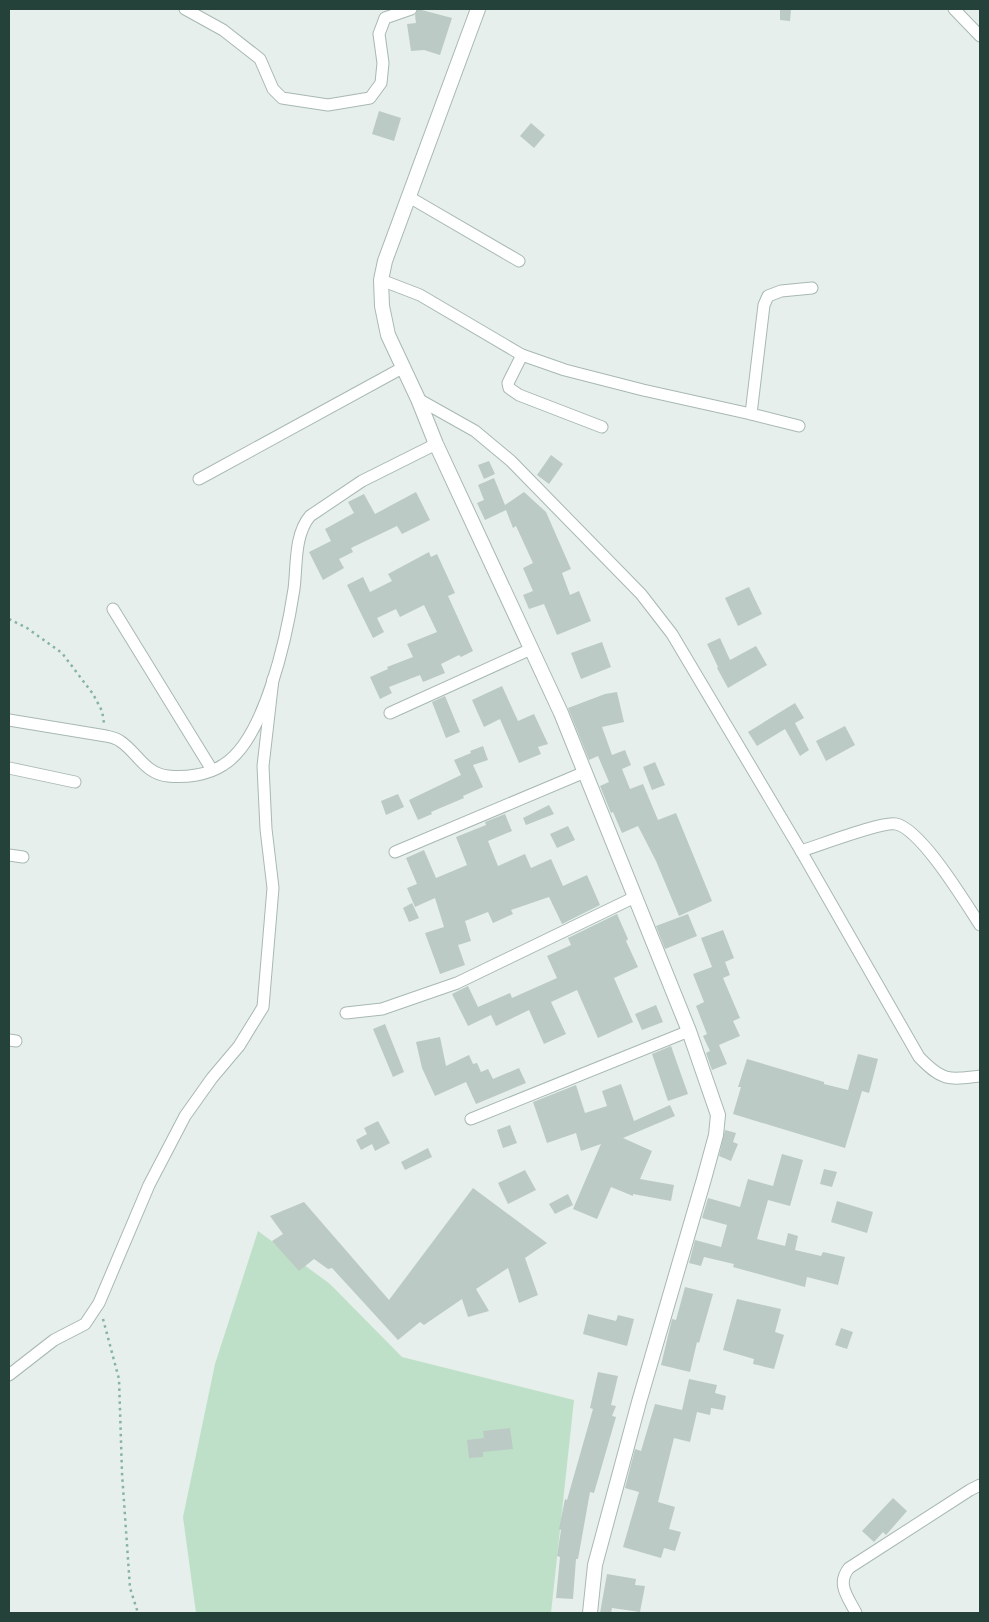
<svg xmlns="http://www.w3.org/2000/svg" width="989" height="1622" font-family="Inter,sans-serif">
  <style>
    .green { fill: #bfe0c8 }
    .building { fill: #bbcac4 }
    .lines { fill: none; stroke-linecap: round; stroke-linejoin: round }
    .minor-casing { stroke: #a8b8b2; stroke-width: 13 }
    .tertiary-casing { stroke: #a8b8b2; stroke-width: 16 }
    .path { stroke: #86b3a5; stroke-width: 2.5; stroke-dasharray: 2.5 4; stroke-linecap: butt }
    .minor { stroke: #fff; stroke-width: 11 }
    .tertiary { stroke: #fff; stroke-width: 14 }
  </style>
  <rect width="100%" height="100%" fill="#e6efeb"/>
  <path class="green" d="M258 1231 330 1284 402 1357 574 1400 551 1613H196L183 1517 215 1364Z"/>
  <g class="building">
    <path d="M418 9 452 18 440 55 424 50 411 51 407 24 416 23 415 15Z"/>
    <path d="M780 9H791L790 21 780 20Z"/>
    <path d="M379 111 401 118 394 141 372 134Z"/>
    <path d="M531 123 545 135 534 148 520 136Z"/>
    <path d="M551 455 563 464 549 484 537 475Z"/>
    <path d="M489 461 495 474 484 479 478 465Z"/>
    <path d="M494 478 505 505 524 492 546 512 571 569 562 573 570 595 579 591 591 621 557 635 544 604 529 609 523 595 533 591 523 568 533 563 516 526 513 528 506 510 485 520 477 503 484 500 478 485Z"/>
    <path d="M416 492 430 520 402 534 397 526 351 548 353 552 339 559 344 568 323 580 309 552 331 541 325 529 354 513 348 502 364 494 375 514Z"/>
    <path d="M429 552 431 557 437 554 455 593 448 596 473 651 461 657 459 655 441 664 445 673 423 682 420 675 389 687 392 693 380 699 370 677 388 669 387 667 413 657 407 644 437 632 424 605 400 617 396 609 377 618 384 632 373 638 347 585 363 577 370 592 392 581 388 574Z"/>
    <path d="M749 587 762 614 738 626 725 598Z"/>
    <path d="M720 638 730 660 756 646 767 665 728 688 717 668 718 667 707 644Z"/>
    <path d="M602 642 611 667 581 679 571 653Z"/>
    <path d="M502 686 518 721 534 714 548 744 538 747 541 754 519 763 500 719 484 727 472 700Z"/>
    <path d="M617 692 624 722 602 727 612 755 625 750 631 765 622 769 630 789 643 784 658 820 676 813 712 901 679 916 656 861 638 826 622 833 613 812 611 813 600 786 609 782 598 756 589 760 568 708 605 694Z"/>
    <path d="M445 696 460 732 446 738 432 702Z"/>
    <path d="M795 703 804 718 795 723 809 750 800 756 785 729 757 746 748 732Z"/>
    <path d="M845 726 855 745 826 761 816 741Z"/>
    <path d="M483 746 488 760 473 765 483 787 463 796 464 798 431 812 432 814 418 820 409 800 461 775 454 760 471 753 470 751Z"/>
    <path d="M655 762 665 785 652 790 643 767Z"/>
    <path d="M398 794 404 807 386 815 381 801Z"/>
    <path d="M549 805 554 814 526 825 523 818Z"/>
    <path d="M505 814 512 831 488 841 498 866 525 854 531 868 551 859 563 886 587 875 600 905 562 924 549 897 511 910 513 914 493 923 488 912 465 921 471 941 458 945 465 965 440 974 425 933 444 927 435 898 415 907 407 888 417 884 406 858 424 850 436 878 467 865 456 837 486 825 485 822Z"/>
    <path d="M568 826 575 840 557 848 550 834Z"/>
    <path d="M412 903 419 918 409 922 403 908Z"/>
    <path d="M617 914 628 939 626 941 638 967 614 978 633 1022 598 1038 577 990 551 1002 566 1034 544 1044 529 1010 496 1026 491 1015 468 1026 452 994 468 986 478 1007 510 993 512 998 557 978 547 956 571 945 568 938Z"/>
    <path d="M688 914 697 936 665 949 656 926Z"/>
    <path d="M723 930 734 958 725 962 730 975 723 978 740 1018 733 1021 740 1036 719 1045 727 1064 712 1070 706 1053 710 1051 703 1036 707 1034 696 1006 704 1002 693 974 712 967 701 938Z"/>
    <path d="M656 1005 663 1022 642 1030 635 1014Z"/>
    <path d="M385 1024 404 1072 393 1077 373 1029Z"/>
    <path d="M440 1037 446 1066 469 1055 473 1064 477 1063 481 1072 488 1069 493 1079 519 1068 526 1083 476 1104 466 1082 435 1096 422 1068 416 1042Z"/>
    <path d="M671 1046 688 1094 668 1101 652 1054Z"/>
    <path d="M858 1054 878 1059 869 1093 862 1091 845 1148 733 1114 741 1087H738L747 1059 824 1082V1084L848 1090Z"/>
    <path d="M621 1084 634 1121 670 1105 675 1116 623 1138 652 1151 640 1179 674 1185 671 1201 633 1194V1196L611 1187 597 1219 573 1209 601 1144 581 1151 576 1133 547 1143 533 1102 576 1085 585 1113 607 1106 602 1091Z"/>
    <path d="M378 1121 390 1143 375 1151 372 1144 361 1150 356 1140 367 1134 364 1128Z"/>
    <path d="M510 1125 517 1143 503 1148 497 1130Z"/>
    <path d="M725 1130 736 1133 733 1142 738 1144 731 1161 719 1156Z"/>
    <path d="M428 1148 432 1157 405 1170 401 1162Z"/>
    <path d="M782 1154 803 1160 790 1206 768 1200 757 1239 785 1246 788 1233 798 1236 795 1250 821 1256 823 1252 845 1257 838 1285 807 1277 805 1287 733 1267 734 1264 704 1257 701 1266 689 1263 695 1240 721 1247 727 1225 702 1218 708 1198 740 1207 748 1179 773 1186Z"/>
    <path d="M824 1169 837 1172 832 1187 820 1184Z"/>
    <path d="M525 1170 536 1190 508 1204 498 1183Z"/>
    <path d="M473 1188 547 1243 525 1258 538 1295 519 1303 508 1268 476 1289 489 1311 468 1317 462 1299 424 1325 420 1322 398 1340 332 1268 328 1269 314 1259 299 1271 272 1241 283 1234 270 1216 304 1202 389 1300Z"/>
    <path d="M568 1194 573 1205 555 1214 549 1204Z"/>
    <path d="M837 1201 873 1212 867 1233 831 1222Z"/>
    <path d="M685 1287 713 1294 699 1343 697 1342 690 1372 661 1365 672 1319 676 1320Z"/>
    <path d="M737 1299 781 1309 775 1332 784 1335 774 1369 753 1364 754 1359 723 1350Z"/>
    <path d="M588 1314 616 1321 618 1315 634 1319 627 1346 583 1334Z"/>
    <path d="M841 1328 853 1332 847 1349 835 1345Z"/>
    <path d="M598 1372 618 1376 611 1405 616 1406 612 1416 616 1417 594 1493 590 1492 578 1559H576L573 1599 556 1598 560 1557 557 1556 561 1530 559 1529 565 1499 567 1500 593 1409 590 1408Z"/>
    <path d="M689 1379 717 1385 715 1393 726 1396 723 1410 711 1408 710 1415 697 1412 690 1442 674 1438 658 1502 675 1507 669 1529 681 1532 675 1551 664 1548 661 1558 623 1547 639 1492 625 1488 635 1449 641 1451 655 1404 682 1410Z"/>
    <path d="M510 1428 513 1449 483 1452V1457L469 1458 467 1440 484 1438 483 1431Z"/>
    <path d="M893 1498 907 1511 886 1535 883 1532 874 1542 862 1531Z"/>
    <path d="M607 1574 636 1579 635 1585 645 1586 640 1612 612 1608 611 1613H600Z"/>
  </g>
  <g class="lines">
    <defs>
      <g id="minor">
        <path d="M185 9 223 30 260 59 273 89 282 98 328 105 370 98 381 83 383 63 379 34 385 18 411 9"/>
        <path d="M954 9 980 36"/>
        <path d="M409 197 519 261"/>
        <path d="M381 280 420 295 522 355 565 370 643 390 751 414 799 426"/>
        <path d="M522 355 508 383 509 388 519 395 602 427"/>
        <path d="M418 399 475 431 511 461 641 594 672 634 801 851 919 1057C942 1081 948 1080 980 1076"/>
        <path d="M751 414 764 305 768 296 781 291 812 288"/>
        <path d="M199 479 404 367"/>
        <path d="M113 609 212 770"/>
        <path d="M390 713 531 649"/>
        <path d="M9 720 106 736C110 737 116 738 120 741 137 752 145 774 168 776 185 778 208 775 223 765 265 740 287 635 294 589 297 566 294 535 310 516L362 481 436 444"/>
        <path d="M9 768 75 782"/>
        <path d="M801 851C818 846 882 821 896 824 921 829 965 902 980 925"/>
        <path d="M395 852 585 772"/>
        <path d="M9 855 23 857"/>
        <path d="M346 1013 382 1009 457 983 635 897"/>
        <path d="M9 1040 16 1041"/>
        <path d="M471 1119 689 1031"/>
        <path d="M9 1375 54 1340 85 1324 99 1303 149 1185 185 1116 212 1078 239 1046 263 1007 273 888 266 829 263 766 273 679"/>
        <path d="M856 1613C848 1597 836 1584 849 1568L970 1490 980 1485"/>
      </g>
      <path id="tertiary" d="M478 9 385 261 381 280 382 306 388 335 418 399 436 444 561 713 689 1031 718 1115 716 1135 704 1179 639 1402 595 1565 590 1613"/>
    </defs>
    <use href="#minor" class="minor-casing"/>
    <use href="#tertiary" class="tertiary-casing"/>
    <g class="path">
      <path d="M9 619 27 628 62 653 93 694 102 711 104 723"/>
      <path d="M103 1319 119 1379 122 1473 130 1588 138 1613"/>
    </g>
    <use href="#minor" class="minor"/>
    <use href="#tertiary" class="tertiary"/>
  </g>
  <rect width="989" height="1622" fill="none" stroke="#24423a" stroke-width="20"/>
</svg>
